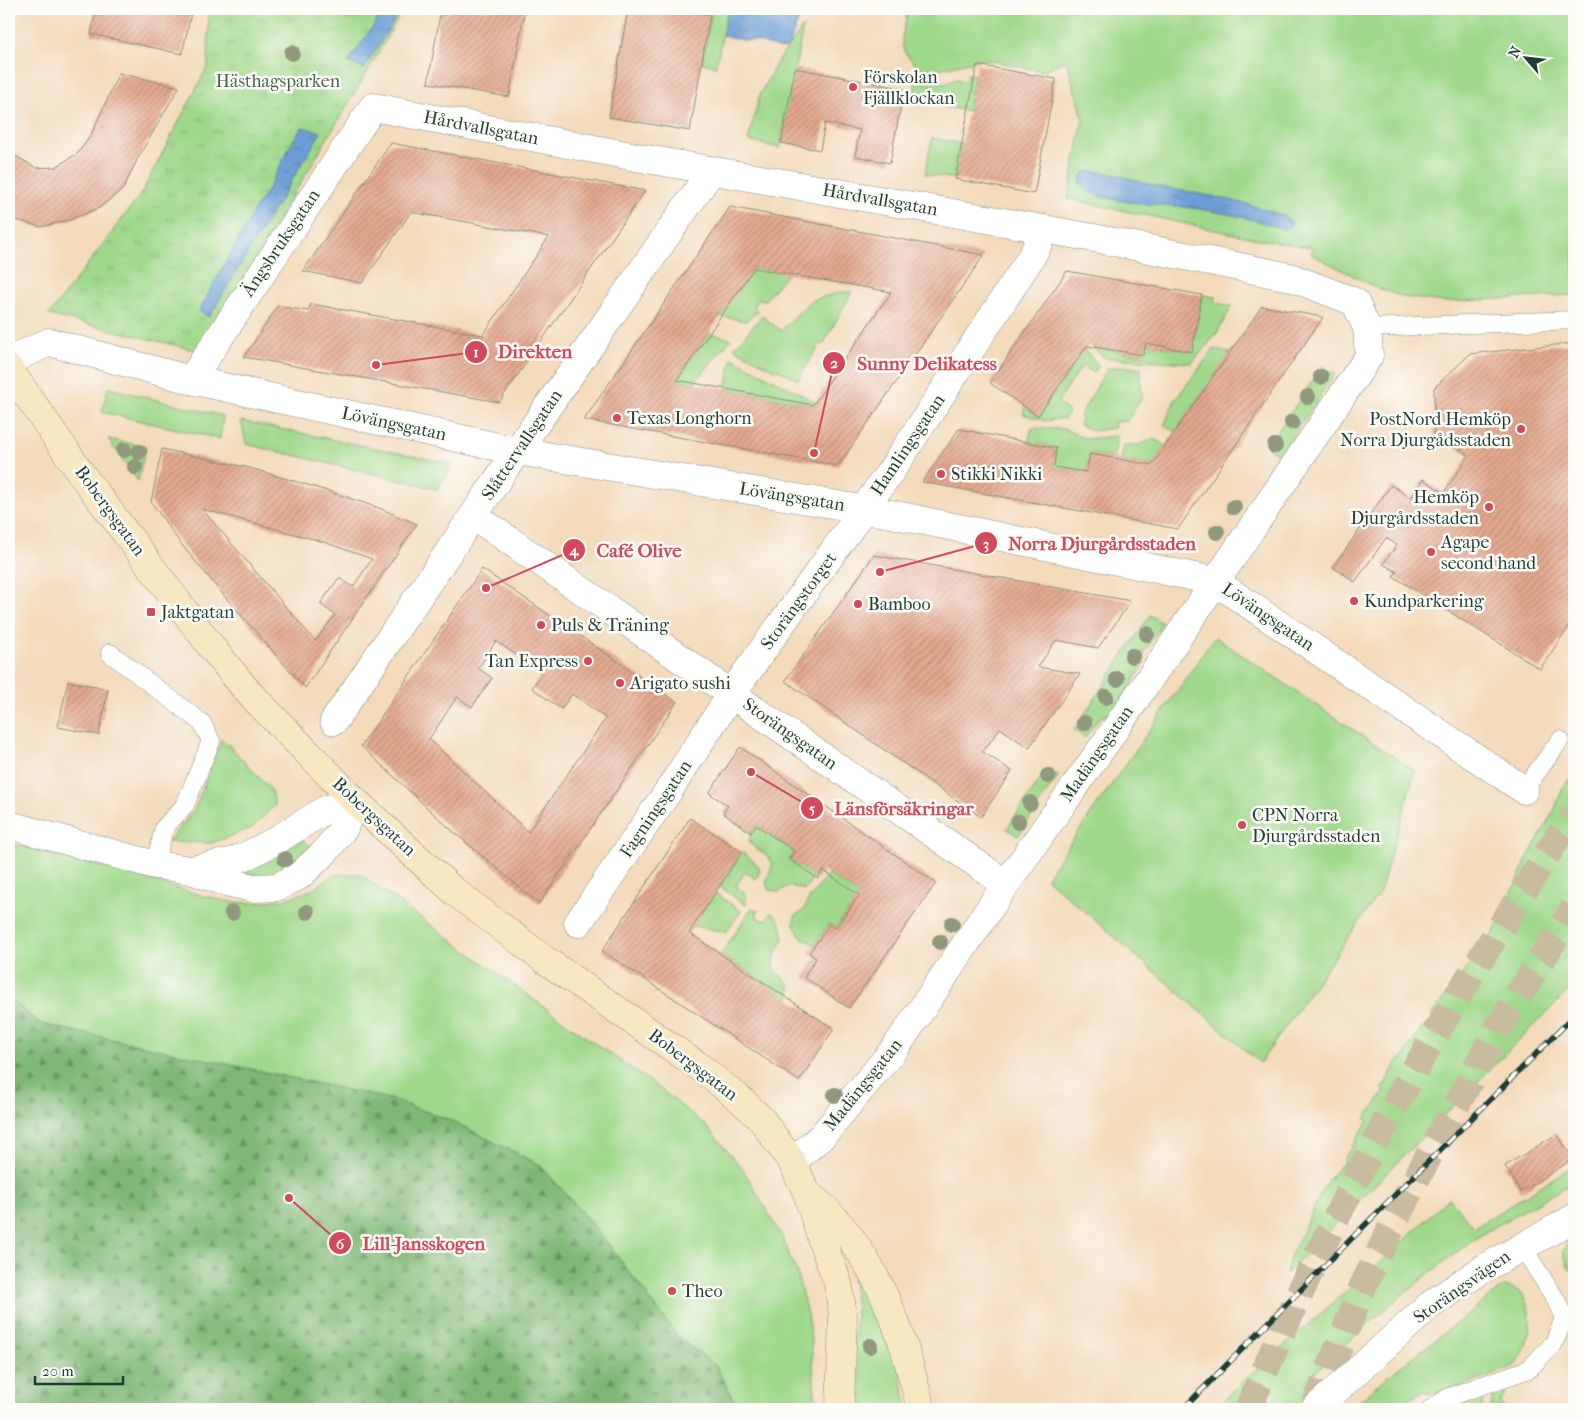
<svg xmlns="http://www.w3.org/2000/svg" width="1583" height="1418" font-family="'IM FELL French Canon',serif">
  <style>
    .green { fill: #9fd88a; stroke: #5f8a5f }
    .forest { fill: url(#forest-firs); stroke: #4f7a55 }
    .park { fill: url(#park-tufts); stroke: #5f8a5f }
    .water { fill: url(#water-ripples); stroke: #466d85 }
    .building { fill: url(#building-hatch); fill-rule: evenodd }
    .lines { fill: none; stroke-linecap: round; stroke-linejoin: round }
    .highway-tunnel { stroke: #c9bba0; stroke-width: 28; stroke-dasharray: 28 14; stroke-linecap: butt }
    .lane-casing { stroke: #898c78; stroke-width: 19 }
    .street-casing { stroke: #898c78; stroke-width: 29 }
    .secondary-casing { stroke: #898c78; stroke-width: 29 }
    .lane { stroke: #fff; stroke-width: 18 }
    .street { stroke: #fff; stroke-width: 28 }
    .secondary { stroke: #f7e8c3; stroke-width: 28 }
    .rail-casing { stroke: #1f3d34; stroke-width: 5.5 }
    .rail { stroke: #fdfcf7; stroke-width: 4; stroke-dasharray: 11; stroke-linecap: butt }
    .tree { fill: #90997d }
    .poi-dot { fill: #d1495b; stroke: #fdfcf7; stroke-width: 2 }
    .labels { text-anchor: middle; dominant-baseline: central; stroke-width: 5; stroke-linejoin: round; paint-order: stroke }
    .poi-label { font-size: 18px; fill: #1f3d34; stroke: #fdfcf7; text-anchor: start }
    .park-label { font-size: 18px; fill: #3f644a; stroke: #fdfcf7 }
    .street-label { font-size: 18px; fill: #1f3d34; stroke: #fdfcf7 }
    .leader { fill: none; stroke: #d1495b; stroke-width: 2 }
    .callout-dot { fill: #d1495b; stroke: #fdfcf7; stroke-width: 2 }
    .mark-label { font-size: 15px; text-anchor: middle; font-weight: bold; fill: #fff }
    .callout-label { font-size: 19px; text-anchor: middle; font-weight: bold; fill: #d1495b; stroke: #fdfcf7; stroke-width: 5; stroke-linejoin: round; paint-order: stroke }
  </style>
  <defs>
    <pattern id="forest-firs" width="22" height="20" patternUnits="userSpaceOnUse" patternTransform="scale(1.25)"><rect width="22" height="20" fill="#7fb876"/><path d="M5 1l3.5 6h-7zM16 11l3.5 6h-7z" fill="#679762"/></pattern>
    <pattern id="park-tufts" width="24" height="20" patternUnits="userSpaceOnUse" patternTransform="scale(1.25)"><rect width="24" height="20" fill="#9fd88a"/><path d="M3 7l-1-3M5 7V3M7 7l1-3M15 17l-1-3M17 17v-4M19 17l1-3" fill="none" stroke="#88ba78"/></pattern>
    <pattern id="water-ripples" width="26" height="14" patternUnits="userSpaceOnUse" patternTransform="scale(1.25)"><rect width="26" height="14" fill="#6d9dd6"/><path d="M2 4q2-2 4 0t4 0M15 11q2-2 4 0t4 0" fill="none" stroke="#5981ae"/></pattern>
    <pattern id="building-hatch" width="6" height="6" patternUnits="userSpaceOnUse" patternTransform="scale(1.25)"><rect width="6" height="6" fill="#e5a990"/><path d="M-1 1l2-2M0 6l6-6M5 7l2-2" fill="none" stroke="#b98b76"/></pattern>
  </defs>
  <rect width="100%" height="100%" fill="#fdfcf7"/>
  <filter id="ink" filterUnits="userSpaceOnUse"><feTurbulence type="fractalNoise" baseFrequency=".02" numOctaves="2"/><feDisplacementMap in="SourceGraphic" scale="10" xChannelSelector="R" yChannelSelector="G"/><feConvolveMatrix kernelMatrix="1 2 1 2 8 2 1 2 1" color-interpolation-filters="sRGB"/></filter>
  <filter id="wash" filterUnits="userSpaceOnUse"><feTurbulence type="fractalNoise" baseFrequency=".0096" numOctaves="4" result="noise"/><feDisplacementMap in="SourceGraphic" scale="20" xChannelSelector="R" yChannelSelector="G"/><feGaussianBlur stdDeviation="1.12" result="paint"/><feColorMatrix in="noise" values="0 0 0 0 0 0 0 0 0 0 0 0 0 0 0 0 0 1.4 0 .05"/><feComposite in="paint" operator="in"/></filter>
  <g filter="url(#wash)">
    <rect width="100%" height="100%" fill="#f3dabb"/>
    <g class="green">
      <path d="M712 9H728L716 66 702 63Z"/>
      <path d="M908 9H1574V295L1445 302 1403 297 1375 287 1311 254 1314 248 1258 239 1068 199 1083 117 1066 60 1043 71 982 59 933 70 919 68 905 53 903 47 902 38Z"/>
      <path d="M803 27 780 148 748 141 760 94 779 59Z"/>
      <path d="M967 74 975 75 968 111 944 107V101L914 96 916 82 937 81 945 84 956 79 964 81 967 79Z"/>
      <path d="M932 138 962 144 955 179 925 174Z"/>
      <path d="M754 268 788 273 764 301 760 298 754 307 758 311 746 321 720 316Z"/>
      <path d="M840 292H852L823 345 820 344 798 380 777 369 775 370 734 348 762 316 781 331 810 301Z"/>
      <path d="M1202 295 1216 297 1215 303 1232 306 1217 333 1192 363 1105 358 1092 347 1142 355 1146 343 1192 352Z"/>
      <path d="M709 333 731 339 694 383 677 380Z"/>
      <path d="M1084 349 1099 366 1094 373 1082 366 1058 402 1069 412 1065 418 1046 421 1023 414 1025 407 1038 416Z"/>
      <path d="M1214 349 1230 353 1175 432 1164 425 1175 400Z"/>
      <path d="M732 358 816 402 813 405 726 389Z"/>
      <path d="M1123 366 1141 369 1142 398 1127 421 1114 422 1115 428 1093 431 1080 425 1081 414 1107 369Z"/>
      <path d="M1323 366 1335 374 1280 455 1267 447Z"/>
      <path d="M108 388 223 416 220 439 102 412Z"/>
      <path d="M241 421 454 464 437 489 246 444Z"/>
      <path d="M1032 428 1064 429 1086 439 1117 436 1114 458 1090 454 1086 472 1054 467 1056 448 1028 442Z"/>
      <path d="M108 439 146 447 138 481Z"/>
      <path d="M1154 439 1166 446 1152 465 1121 460 1124 445H1138Z"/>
      <path d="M1150 615 1162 623 1144 652V665L1113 712 1099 718 1085 738 1074 730Z"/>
      <path d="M1215 637 1415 771 1380 892 1260 1063 1046 878Z"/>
      <path d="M222 738 272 791 275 805 252 828 212 843 168 842 195 809Z"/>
      <path d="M1047 769 1058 776 1018 836 1007 829Z"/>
      <path d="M1574 772V985L1286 1274 1290 1257 1328 1179H1330L1340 1165 1342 1166 1348 1151H1350L1368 1121 1365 1119 1385 1091 1382 1089 1398 1060H1401L1420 1031 1431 1018 1430 1016 1493 934 1527 859 1554 811 1563 788Z"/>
      <path d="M756 825 794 851 789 859 814 876 804 890C791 885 790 885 778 892L769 889 766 882 773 864 767 856 749 843 751 833Z"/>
      <path d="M303 840 315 851 276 875 242 874 244 870Z"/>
      <path d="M9 843 123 872 200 895 231 902 256 903 288 898 311 890 334 875 360 874 587 1038 654 1084 706 1126 743 1169 782 1237 797 1273 810 1327 816 1409H738L716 1366 679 1338 599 1232 540 1165 452 1121 394 1100 41 1024 9 998Z"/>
      <path d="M742 852 758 865 760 870 756 879 745 872 736 886 746 894V905L719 886Z"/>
      <path d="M828 874 859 895 836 928 829 924 815 945 800 936 794 925V920L795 916 804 910 808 900Z"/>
      <path d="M715 893 741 911 726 932 693 926Z"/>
      <path d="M752 908 757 910V917L762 920 767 919 771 913C776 916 779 919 781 925 788 943 775 947 774 962 774 980 798 977 788 999L721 954Z"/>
      <path d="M1574 1165V1182C1543 1200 1509 1217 1478 1237 1416 1280 1361 1330 1306 1381L1313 1397 1300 1409H1215L1245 1379 1377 1265 1449 1198 1474 1228Z"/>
      <path d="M1574 1235V1272L1569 1268 1563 1252 1568 1239Z"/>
      <path d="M853 1273 896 1355 908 1409H848L856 1316Z"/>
      <path d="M1504 1286C1509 1287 1516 1290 1521 1294 1537 1311 1529 1350 1515 1365 1508 1371 1442 1394 1431 1394 1430 1394 1426 1392 1424 1391L1411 1397 1394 1409H1352L1377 1385Z"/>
      <path d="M1501 1388 1506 1389V1391L1500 1403 1504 1409H1490L1495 1391Z"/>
      <path d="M1483 1393 1482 1409H1456Z"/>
    </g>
    <path class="forest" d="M9 998 41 1024 394 1100 452 1121 540 1165 599 1232 679 1338 716 1366 738 1409H9Z"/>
    <path class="park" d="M209 9H403L368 71 199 351 49 315 141 194 208 66Z"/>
    <g class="water">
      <path d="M385 9H401L364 69 348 62Z"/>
      <path d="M728 9H795L798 21 788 47 781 49 756 41 742 40 722 35Z"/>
      <path d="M302 127 321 132 209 317 199 311C217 276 238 242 256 207 259 201 264 196 267 191 279 169 288 147 302 127Z"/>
      <path d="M1085 172C1109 169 1134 181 1157 186 1182 191 1280 206 1293 223L1290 227 1284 229C1262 222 1239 216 1217 212 1206 210 1194 208 1183 207 1162 204 1089 204 1080 183L1081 177Z"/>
    </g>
    <g id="blocks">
      <g class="building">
        <path d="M9 9H15L13 21H9Z"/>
        <path d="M96 9H192L182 54 91 34Z"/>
        <path d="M441 9H525L509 97 428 83Z"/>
        <path d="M628 9H676L710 15 690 131 609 117Z"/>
        <path d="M977 65 1056 79 1034 194 955 179Z"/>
        <path d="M795 68 904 89 890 163 855 156 860 130 825 123 820 150 781 143Z"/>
        <path d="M119 73 179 87 139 156 123 189 99 208 69 220 41 227 9 218V152L36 168 56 167 78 153 91 135Z"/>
        <path d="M391 143 645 191 499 402 244 357 278 306 308 311 311 304 483 335 549 237 411 212 362 283 303 271Z"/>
        <path d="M730 207 984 255 838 466 584 420ZM754 268 891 292 813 405 677 380Z"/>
        <path d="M1067 271 1202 295 1192 352 1146 343 1143 355 1087 346 1038 416 990 383Z"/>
        <path d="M1262 306 1323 317 1178 529 922 482 959 429 1056 448 1054 467 1086 472 1090 454 1152 465Z"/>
        <path d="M1574 343V619L1540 669 1393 576 1397 572 1383 564 1397 545 1386 538 1355 582 1333 567 1391 485 1411 498 1423 479 1444 493 1469 455 1455 446 1454 448 1434 435V388L1470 354Z"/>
        <path d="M162 449 250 468 331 492 379 508 417 524 305 688 220 591 181 544 151 502ZM202 509 324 542 372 559 353 587 339 578 320 604 335 615 315 641Z"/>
        <path d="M874 555 1131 601 1098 648 1056 640 1038 667 1080 674 1029 748 1000 728 983 752 1012 771 981 817 785 681Z"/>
        <path d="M482 569 677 702 539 904 448 827 361 746ZM496 641 542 673 532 688 561 709 572 694 606 718 528 832 429 739 457 697 472 707 492 678 478 668Z"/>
        <path d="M68 681 108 689 99 735 58 727Z"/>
        <path d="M740 747 936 883 849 1008 804 977 816 958 809 953 830 924 836 928 859 895 823 870 818 879 814 876 789 859 794 851 756 825 751 833 723 813 728 806 709 793Z"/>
        <path d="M690 818 742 852 689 933 834 1029 799 1081 602 951Z"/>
        <path d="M1557 1134 1573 1159 1521 1192 1505 1166Z"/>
      </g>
    </g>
  </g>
  <g filter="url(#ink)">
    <use href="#blocks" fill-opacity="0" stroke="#898c78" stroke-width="1"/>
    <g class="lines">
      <g class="highway-tunnel">
        <path d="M1248 1409C1320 1240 1404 1077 1504 922 1527 886 1549 849 1574 814"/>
        <path d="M1314 1409 1363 1286 1406 1198 1498 1028 1574 908"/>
      </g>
      <defs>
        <g id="lane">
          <path d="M1367 328 1574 320"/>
          <path d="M110 653 202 723 211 741 185 805 164 828 155 865"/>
          <path d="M1524 790 1560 740"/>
          <path d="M1431 1409 1449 1397 1529 1369 1554 1343 1564 1318 1556 1300 1522 1246"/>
        </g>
        <g id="street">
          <path d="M9 361 49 342 191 380 517 451 891 514 1214 581 1524 790"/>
          <path d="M191 380 373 107 647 159 1094 238 1290 277 1355 302 1367 328 1369 356 1116 728 1006 884 896 1047 822 1136 792 1162"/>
          <path d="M474 516 1006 884"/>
          <path d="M334 721 517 451 712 170"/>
          <path d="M9 825 155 865 191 870 222 881 253 888 277 887 299 876 323 854 344 828 354 800"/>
          <path d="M191 870 230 862 246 856 273 842 325 810 354 800"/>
          <path d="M578 923 671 787 732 693 893 468 1019 276 1033 254 1045 229"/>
          <path d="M1315 1409 1430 1305 1483 1269 1574 1218"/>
        </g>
        <g id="secondary">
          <path d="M9 369 85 479 213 649 249 693 354 800 455 892 545 960 697 1065 741 1100 762 1120 792 1162 807 1193 822 1241 838 1283 843 1316 840 1409"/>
          <path d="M808 1194C862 1235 896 1311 912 1375 915 1387 919 1398 920 1409"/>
        </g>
      </defs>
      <use href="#lane" class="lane-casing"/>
      <use href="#street" class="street-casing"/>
      <use href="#secondary" class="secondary-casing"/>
      <use href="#lane" class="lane"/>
      <use href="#street" class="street"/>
      <use href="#secondary" class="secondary"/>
      <defs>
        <path id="rail" d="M1183 1409 1362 1228 1574 1016"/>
      </defs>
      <use href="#rail" class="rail-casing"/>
      <use href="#rail" class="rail"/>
    </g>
    <g class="tree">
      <circle cx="292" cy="53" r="8"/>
      <circle cx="1321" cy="377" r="8"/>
      <circle cx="1308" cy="397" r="8"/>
      <circle cx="1292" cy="422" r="8"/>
      <circle cx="1275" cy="446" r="8"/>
      <circle cx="124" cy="450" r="8"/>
      <circle cx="139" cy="452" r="8"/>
      <circle cx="135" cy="467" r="8"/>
      <circle cx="1234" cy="507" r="8"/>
      <circle cx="1217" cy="532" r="8"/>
      <circle cx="1147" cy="634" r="8"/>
      <circle cx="1132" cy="656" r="8"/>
      <circle cx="1117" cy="679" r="8"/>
      <circle cx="1106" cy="697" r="8"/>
      <circle cx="1084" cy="723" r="8"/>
      <circle cx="1048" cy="776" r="8"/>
      <circle cx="1030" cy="803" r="8"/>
      <circle cx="1018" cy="822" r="8"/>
      <circle cx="285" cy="859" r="8"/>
      <circle cx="307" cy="912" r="8"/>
      <circle cx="232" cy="913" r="8"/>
      <circle cx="952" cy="924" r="8"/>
      <circle cx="940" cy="942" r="8"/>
      <circle cx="835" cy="1095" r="8"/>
      <circle cx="870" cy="1346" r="8"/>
    </g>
  </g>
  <g class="poi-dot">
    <circle cx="853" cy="87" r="5"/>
    <circle cx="617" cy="418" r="5"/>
    <circle cx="1521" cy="429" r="5"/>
    <circle cx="941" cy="474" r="5"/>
    <circle cx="1489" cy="507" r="5"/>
    <circle cx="1431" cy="552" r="5"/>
    <circle cx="1354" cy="601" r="5"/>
    <circle cx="858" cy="604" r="5"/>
    <rect x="146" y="607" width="10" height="10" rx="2.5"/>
    <circle cx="541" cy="625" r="5"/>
    <circle cx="588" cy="661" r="5"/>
    <circle cx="620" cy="683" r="5"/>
    <circle cx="1242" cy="825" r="5"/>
    <circle cx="672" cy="1291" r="5"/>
  </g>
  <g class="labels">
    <g class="poi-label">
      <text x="863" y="77">Förskolan<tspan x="863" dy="21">Fjällklockan</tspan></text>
      <text x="627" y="418">Texas Longhorn</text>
      <text x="1511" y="419" text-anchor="end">PostNord Hemköp<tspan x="1511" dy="21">Norra Djurgådsstaden</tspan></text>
      <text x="951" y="474">Stikki Nikki</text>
      <text x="1479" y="497" text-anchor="end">Hemköp<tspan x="1479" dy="21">Djurgårdsstaden</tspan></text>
      <text x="1441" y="542">Agape<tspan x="1441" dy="21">second hand</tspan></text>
      <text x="1364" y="601">Kundparkering</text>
      <text x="868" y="604">Bamboo</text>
      <text x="161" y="612">Jaktgatan</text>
      <text x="551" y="625">Puls &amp; Träning</text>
      <text x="578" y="661" text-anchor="end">Tan Express</text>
      <text x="630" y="683">Arigato sushi</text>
      <text x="1252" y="815">CPN Norra<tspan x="1252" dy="21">Djurgårdsstaden</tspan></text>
      <text x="682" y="1291">Theo</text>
    </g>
    <g class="park-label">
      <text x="278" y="81">Hästhagsparken</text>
    </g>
    <g class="street-label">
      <text transform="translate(481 128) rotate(11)">Hårdvallsgatan</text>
      <text transform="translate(880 200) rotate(10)">Hårdvallsgatan</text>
      <text transform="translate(281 243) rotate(-56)">Ängsbruksgatan</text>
      <text transform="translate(394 424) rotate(12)">Lövängsgatan</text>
      <text transform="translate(522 445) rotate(-56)">Slåttervallsgatan</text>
      <text transform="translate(908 445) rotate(-56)">Hamlingsgatan</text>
      <text transform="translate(792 497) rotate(9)">Lövängsgatan</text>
      <text transform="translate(110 511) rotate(54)">Bobergsgatan</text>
      <text transform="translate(799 601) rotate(-54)">Storängstorget</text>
      <text transform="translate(1268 617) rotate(34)">Lövängsgatan</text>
      <text transform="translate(790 734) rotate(35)">Storängsgatan</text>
      <text transform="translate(1097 754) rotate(-55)">Madängsgatan</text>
      <text transform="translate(656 809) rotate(-56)">Fagningsgatan</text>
      <text transform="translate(374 817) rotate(43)">Bobergsgatan</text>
      <text transform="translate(693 1065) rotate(37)">Bobergsgatan</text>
      <text transform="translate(863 1085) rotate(-51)">Madängsgatan</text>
      <text transform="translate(1462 1287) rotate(-35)">Storängsvägen</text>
    </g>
  </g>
  <path class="leader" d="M376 365L476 352M814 453L834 363M880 572L986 543M486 588L574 550M751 772L812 808M289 1198L340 1243"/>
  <g class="callout-dot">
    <circle cx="376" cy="365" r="5"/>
    <circle cx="814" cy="453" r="5"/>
    <circle cx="880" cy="572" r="5"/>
    <circle cx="486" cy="588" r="5"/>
    <circle cx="751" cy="772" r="5"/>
    <circle cx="289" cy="1198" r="5"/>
    <circle cx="476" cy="352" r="12"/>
    <circle cx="834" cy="363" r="12"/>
    <circle cx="986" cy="543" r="12"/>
    <circle cx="574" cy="550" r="12"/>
    <circle cx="812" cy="808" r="12"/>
    <circle cx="340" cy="1243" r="12"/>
  </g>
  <g class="mark-label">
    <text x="476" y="357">1</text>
    <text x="834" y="368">2</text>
    <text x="986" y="549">3</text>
    <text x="574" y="555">4</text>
    <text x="812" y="813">5</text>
    <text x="340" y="1249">6</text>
  </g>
  <g class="callout-label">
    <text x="535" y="358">Direkten</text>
    <text x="927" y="370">Sunny Delikatess</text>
    <text x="1102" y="550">Norra Djurgårdsstaden</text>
    <text x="639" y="557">Café Olive</text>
    <text x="904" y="815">Länsförsäkringar</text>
    <text x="424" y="1250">Lill-Jansskogen</text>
  </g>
  <rect width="1583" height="1418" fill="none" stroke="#fdfcf7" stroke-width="30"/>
  <g transform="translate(1526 58) rotate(298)" stroke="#fdfcf7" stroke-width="4" paint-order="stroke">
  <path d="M0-4L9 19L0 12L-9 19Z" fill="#1f3d34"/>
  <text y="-8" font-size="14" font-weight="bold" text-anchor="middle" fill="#1f3d34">N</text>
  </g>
  <path d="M35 1376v8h88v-8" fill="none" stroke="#1f3d34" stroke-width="2.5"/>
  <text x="42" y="1376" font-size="15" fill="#1f3d34" stroke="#fdfcf7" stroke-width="4" paint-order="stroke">20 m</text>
</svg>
